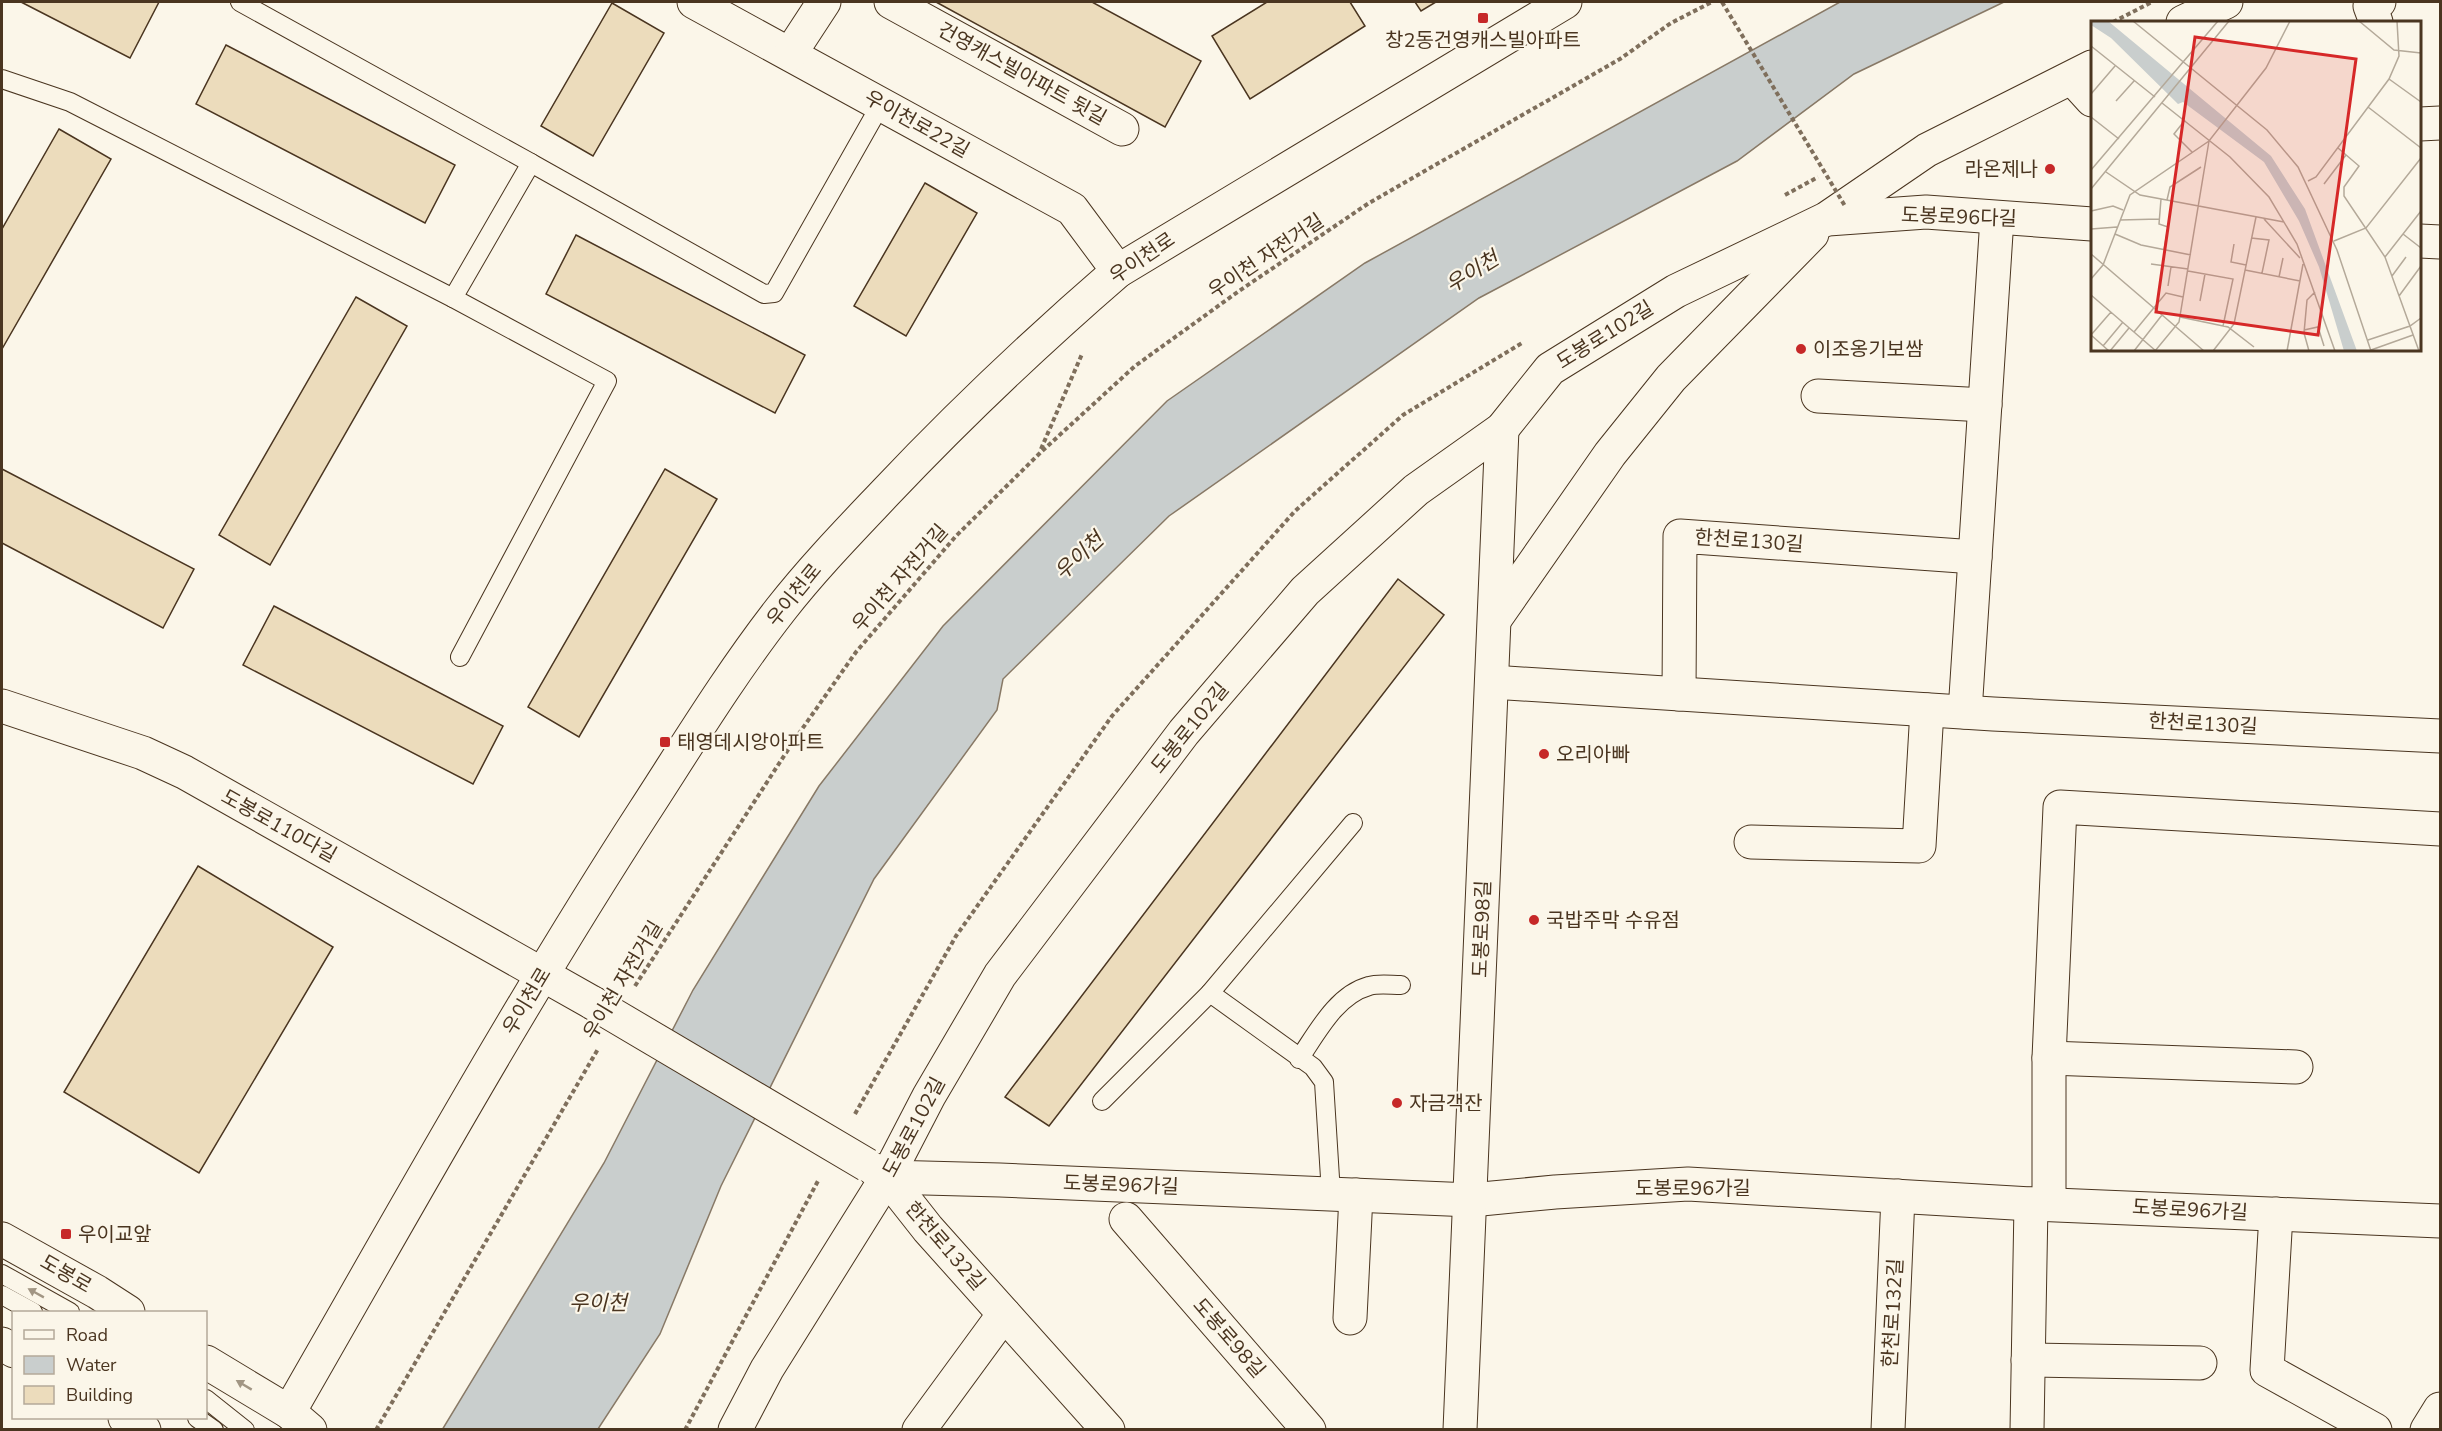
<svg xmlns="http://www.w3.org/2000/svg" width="2442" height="1431" font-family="'Nunito Sans','Noto Sans KR',sans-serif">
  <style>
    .water { fill: #c9cecd; stroke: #887966; stroke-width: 1.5 }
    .building { fill: #ecdcbc; stroke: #4a3520; stroke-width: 1.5 }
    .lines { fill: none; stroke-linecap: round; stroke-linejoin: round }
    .lane-casing { stroke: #4a3520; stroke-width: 20 }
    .street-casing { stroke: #4a3520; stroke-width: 35 }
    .secondary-casing { stroke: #4a3520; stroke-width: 35 }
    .primary-casing { stroke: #4a3520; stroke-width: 35 }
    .path { stroke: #7f6f5c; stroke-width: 4; stroke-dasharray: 4.5 3; stroke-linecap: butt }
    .lane { stroke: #fbf6e9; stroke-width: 18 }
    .street { stroke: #fbf6e9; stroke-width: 33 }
    .secondary { stroke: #fbf6e9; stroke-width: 33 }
    .primary { stroke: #fbf6e9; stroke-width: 33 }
    .street-bridge-casing { stroke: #4a3520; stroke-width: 35; stroke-linecap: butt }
    .path-bridge { stroke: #7f6f5c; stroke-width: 4; stroke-dasharray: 4.5 3; stroke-linecap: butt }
    .street-bridge { stroke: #fbf6e9; stroke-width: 33 }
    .oneway { fill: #a29684 }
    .poi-dot { fill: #c62828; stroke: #fbf6e9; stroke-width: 2 }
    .labels { text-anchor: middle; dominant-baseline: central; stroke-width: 4.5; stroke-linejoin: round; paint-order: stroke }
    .poi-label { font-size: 20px; fill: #4a3520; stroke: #fbf6e9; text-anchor: start }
    .street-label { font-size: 20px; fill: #4a3520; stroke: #fbf6e9 }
    .water-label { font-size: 21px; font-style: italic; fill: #4a3520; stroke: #fbf6e9 }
    .inset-road { fill: none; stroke: #b4a999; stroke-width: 1.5 }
    .view { fill: #d62828; fill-opacity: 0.15; stroke: #d62828; stroke-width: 3 }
    .inset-edge { fill: none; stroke: #4a3520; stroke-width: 3 }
  </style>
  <rect width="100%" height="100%" fill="#fbf6e9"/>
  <path class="water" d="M1840 2H2004L1854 74 1737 161 1479 298 1169 516 1003 679 997 710 874 879 721 1186 660 1334 598 1429 442 1430 604 1163 693 990 819 786 943 626 1167 401 1365 263Z"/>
  <g class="building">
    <path d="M21 2H159L130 58Z"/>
    <path d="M936 2H1092L1201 61 1165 127Z"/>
    <path d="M1267 2H1350L1365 26 1250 99 1212 36Z"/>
    <path d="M1415 2H1436L1421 11Z"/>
    <path d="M612 3 664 33 593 156 541 126Z"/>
    <path d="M226 45 455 165 425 223 196 104Z"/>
    <path d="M59 129 111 159 2 349V229Z"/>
    <path d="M925 183 977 213 906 336 854 306Z"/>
    <path d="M576 235 805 355 775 413 546 294Z"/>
    <path d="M356 297 407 326 270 565 219 535Z"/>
    <path d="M2 469 194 569 163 628 2 543Z"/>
    <path d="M665 469 717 499 579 737 528 707Z"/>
    <path d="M1398 579 1444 615 1049 1126 1005 1097Z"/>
    <path d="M274 606 503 726 473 784 243 665Z"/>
    <path d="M198 866 333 947 199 1173 64 1092Z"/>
  </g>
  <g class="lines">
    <defs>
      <g id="lane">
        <path d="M240 2 531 163"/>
        <path d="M2 79 70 102 453 298 607 381 460 657"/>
        <path d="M453 298 531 163 764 294 774 293 881 104"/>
        <path d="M1210 993 1353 823"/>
        <path d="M1299 1059C1317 1033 1336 995 1369 986 1378 983 1391 985 1401 985"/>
        <path d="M1102 1101 1210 993 1313 1067 1324 1082 1331 1194"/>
        <path d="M2 1274 70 1312"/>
        <path d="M2 1295 33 1312"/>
        <path d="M206 1399 245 1430"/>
        <path d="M197 1418 214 1430"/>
      </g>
      <g id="street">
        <path d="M694 2 1072 209 1118 271"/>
        <path d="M891 2 1122 129"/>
        <path d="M2183 22 2226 2"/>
        <path d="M2376 22 2370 6 2379 2"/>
        <path d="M790 54 824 2"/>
        <path d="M2072 78 2092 100"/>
        <path d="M2420 124 2440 123"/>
        <path d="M1828 219 1926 212 2092 224"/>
        <path d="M2420 241 2440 242"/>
        <path d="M1818 396 1985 405"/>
        <path d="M1495 619 1610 454 1671 378 1812 234"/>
        <path d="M1492 682 1993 714 2440 736"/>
        <path d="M1679 694 1680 536 1975 557"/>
        <path d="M2 706 143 753 184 772 593 1003"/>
        <path d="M1965 712 1997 218"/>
        <path d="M1751 842 1919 846 1927 710"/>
        <path d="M2049 1058 2296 1067"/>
        <path d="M875 1170 887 1177 928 1229 1108 1430"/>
        <path d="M887 1177 1000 1180 1471 1200 1555 1192 1688 1184 2031 1204 2440 1221"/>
        <path d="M2049 1203V1058L2060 807 2440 829"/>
        <path d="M2276 1214 2267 1370 2375 1430"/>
        <path d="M1126 1219 1309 1430"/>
        <path d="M1350 1318 1356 1195"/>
        <path d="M2028 1360 2200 1363"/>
        <path d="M735 1430 767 1369 887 1177 929 1096 1000 975 1184 732 1305 591 1416 490 1502 429 1550 369 1676 291 1826 219 1927 150 2092 67"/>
        <path d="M919 1430 1004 1314"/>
        <path d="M1460 1430 1502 429"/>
        <path d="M1888 1430 1898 1196"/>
        <path d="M2027 1430 2031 1204"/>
        <path d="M2427 1430 2440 1409"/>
      </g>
      <path id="secondary" d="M289 1412C405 1210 518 1006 645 810 689 742 731 673 781 609 813 568 850 530 886 492 959 415 1037 341 1118 271L1565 2"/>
      <g id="primary">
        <path d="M2 1239 97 1292 128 1312"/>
        <path d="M2 1344 14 1351"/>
        <path d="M206 1362 289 1412 310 1430"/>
        <path d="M125 1418 144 1430"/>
      </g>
    </defs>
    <use href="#lane" class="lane-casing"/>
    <use href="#street" class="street-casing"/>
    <use href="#secondary" class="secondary-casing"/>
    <use href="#primary" class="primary-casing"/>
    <g class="path">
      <path d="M2113 22 2152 2"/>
      <path d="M1785 195 1818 177"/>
      <path d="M1041 449 1082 354"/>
      <path d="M635 986 793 742 856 652 956 536 1040 453 1135 366 1239 291 1369 203 1620 59 1671 23 1712 2"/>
      <path d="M855 1114 956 936 1112 716 1295 511 1403 415 1522 343"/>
      <path d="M376 1430 598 1049"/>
      <path d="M685 1430 819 1179"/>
    </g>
    <use href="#lane" class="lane"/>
    <use href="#street" class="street"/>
    <use href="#secondary" class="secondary"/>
    <use href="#primary" class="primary"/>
    <defs>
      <path id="street-bridge" d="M593 1003 867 1165"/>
    </defs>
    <use href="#street-bridge" class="street-bridge-casing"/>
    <path class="path-bridge" d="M1722 2 1845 206"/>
    <use href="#street-bridge" class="street-bridge"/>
  </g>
  <defs><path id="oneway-solid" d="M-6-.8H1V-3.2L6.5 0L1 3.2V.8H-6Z" transform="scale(1.5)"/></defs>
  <g class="oneway">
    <use href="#oneway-solid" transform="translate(36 1293) rotate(-151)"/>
    <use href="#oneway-solid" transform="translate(244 1385) rotate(-149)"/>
  </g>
  <g class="poi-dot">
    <rect x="1477" y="12" width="12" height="12" rx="3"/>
    <circle cx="2050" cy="169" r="6"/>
    <circle cx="1801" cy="349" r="6"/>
    <rect x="659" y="736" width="12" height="12" rx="3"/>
    <circle cx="1544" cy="754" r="6"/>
    <circle cx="1534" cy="920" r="6"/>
    <circle cx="1397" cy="1103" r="6"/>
    <rect x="60" y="1228" width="12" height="12" rx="3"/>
  </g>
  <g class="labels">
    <g class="poi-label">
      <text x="1483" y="40" text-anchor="middle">창2동건영캐스빌아파트</text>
      <text x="2038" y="169" text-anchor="end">라온제나</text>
      <text x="1813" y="349">이조옹기보쌈</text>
      <text x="677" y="742">태영데시앙아파트</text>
      <text x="1556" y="754">오리아빠</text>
      <text x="1546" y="920">국밥주막 수유점</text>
      <text x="1409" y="1103">자금객잔</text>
      <text x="78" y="1234">우이교앞</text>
    </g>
    <g class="street-label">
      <text transform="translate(1022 74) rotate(29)">건영캐스빌아파트 뒷길</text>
      <text transform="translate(917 124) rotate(29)">우이천로22길</text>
      <text transform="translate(1959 217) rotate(2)">도봉로96다길</text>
      <text transform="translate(1266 256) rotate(-34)">우이천 자전거길</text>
      <text transform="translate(1142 258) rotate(-34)">우이천로</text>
      <text transform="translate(1605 335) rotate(-32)">도봉로102길</text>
      <text transform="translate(1749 541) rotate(4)">한천로130길</text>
      <text transform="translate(900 578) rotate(-49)">우이천 자전거길</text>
      <text transform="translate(794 595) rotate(-51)">우이천로</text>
      <text transform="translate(2203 724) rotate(3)">한천로130길</text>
      <text transform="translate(1190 728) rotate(-51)">도봉로102길</text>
      <text transform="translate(279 826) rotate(29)">도봉로110다길</text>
      <text transform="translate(1482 929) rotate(-88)">도봉로98길</text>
      <text transform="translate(623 980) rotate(-59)">우이천 자전거길</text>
      <text transform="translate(527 1001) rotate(-59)">우이천로</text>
      <text transform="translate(914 1127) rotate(-62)">도봉로102길</text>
      <text transform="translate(1121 1185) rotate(2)">도봉로96가길</text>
      <text x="1693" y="1188">도봉로96가길</text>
      <text transform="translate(2190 1210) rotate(3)">도봉로96가길</text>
      <text transform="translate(945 1246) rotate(49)">한천로132길</text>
      <text transform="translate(66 1274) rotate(30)">도봉로</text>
      <text transform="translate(1893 1313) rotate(-87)">한천로132길</text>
      <text transform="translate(1229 1338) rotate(49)">도봉로98길</text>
    </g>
    <g class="water-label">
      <text transform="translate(1472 272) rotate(-32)">우이천</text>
      <text transform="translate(1079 556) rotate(-43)">우이천</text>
      <text x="598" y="1303">우이천</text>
    </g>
  </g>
  <g transform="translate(2091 21)">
    <rect width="330" height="330" fill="#fbf6e9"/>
    <path d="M17 0 180 135 214 188 266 330H253L228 246 208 200 173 141 92 81 87 83 20 17 0 4V1Z" fill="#c9cecd"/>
    <path class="inset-road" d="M42 0 176 109 207 146 246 229 280 330M268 0 303 29 330 32M0 25 64 76M298 58 330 81M0 73 24 45M25 80 43 60M71 82 139 136 178 176 206 223 244 330M277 86 330 127M0 96 28 118M94 99 83 113 101 131M247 127 268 145 253 166V175L294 236 328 330M0 149 127 0M15 151 49 174 193 201M217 160 225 156 298 58 308 35 306 0M233 163 255 134M0 168 138 0M70 178 68 203 77 206 73 229M76 179 79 166 110 146M0 190 22 185 32 189M173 198 209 237M29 199 68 198M0 208 26 206M24 213 50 224 100 234M312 213 330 227M160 217 178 219 171 252M243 220 275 207 330 137M143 223 140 241 155 244M0 233 113 330M294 236 330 190M60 243 97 248M154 249 209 260M97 250 142 258 132 305M301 255 315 236M188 256 192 237M0 258 12 244 39 174 118 120 175 47 199 0M77 265 80 246M0 274 65 330M308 275 330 245M109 280 114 253M89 296 137 306 163 326M213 309 227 306 233 325M43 311 75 272 92 276M277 319 319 305 330 297M12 325 32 301M280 329 322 314M18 330 0 314 20 291M19 330 38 307M43 330 71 294M64 330 88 301 118 120M122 330 143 303 165 196M196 330 212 243M218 330 213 312 216 279 224 271"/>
    <path class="view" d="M104 16 265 38 227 314 65 291Z"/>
    <rect width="330" height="330" class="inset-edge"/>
  </g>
  <rect width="2442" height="1431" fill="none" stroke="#4a3520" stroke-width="6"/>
  <rect x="12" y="1311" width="195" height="108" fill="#fbf6e9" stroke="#b4a999" stroke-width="1.5"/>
  <rect x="24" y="1330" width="30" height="9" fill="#fbf6e9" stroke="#b4a999" stroke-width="1.5"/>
  <text x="66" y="1341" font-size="18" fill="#4a3520">Road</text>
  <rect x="24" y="1356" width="30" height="18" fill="#c9cecd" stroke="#b4a999" stroke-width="1.5"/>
  <text x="66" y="1371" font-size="18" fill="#4a3520">Water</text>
  <rect x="24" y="1386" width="30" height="18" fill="#ecdcbc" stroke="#b4a999" stroke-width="1.5"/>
  <text x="66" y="1401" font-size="18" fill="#4a3520">Building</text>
</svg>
